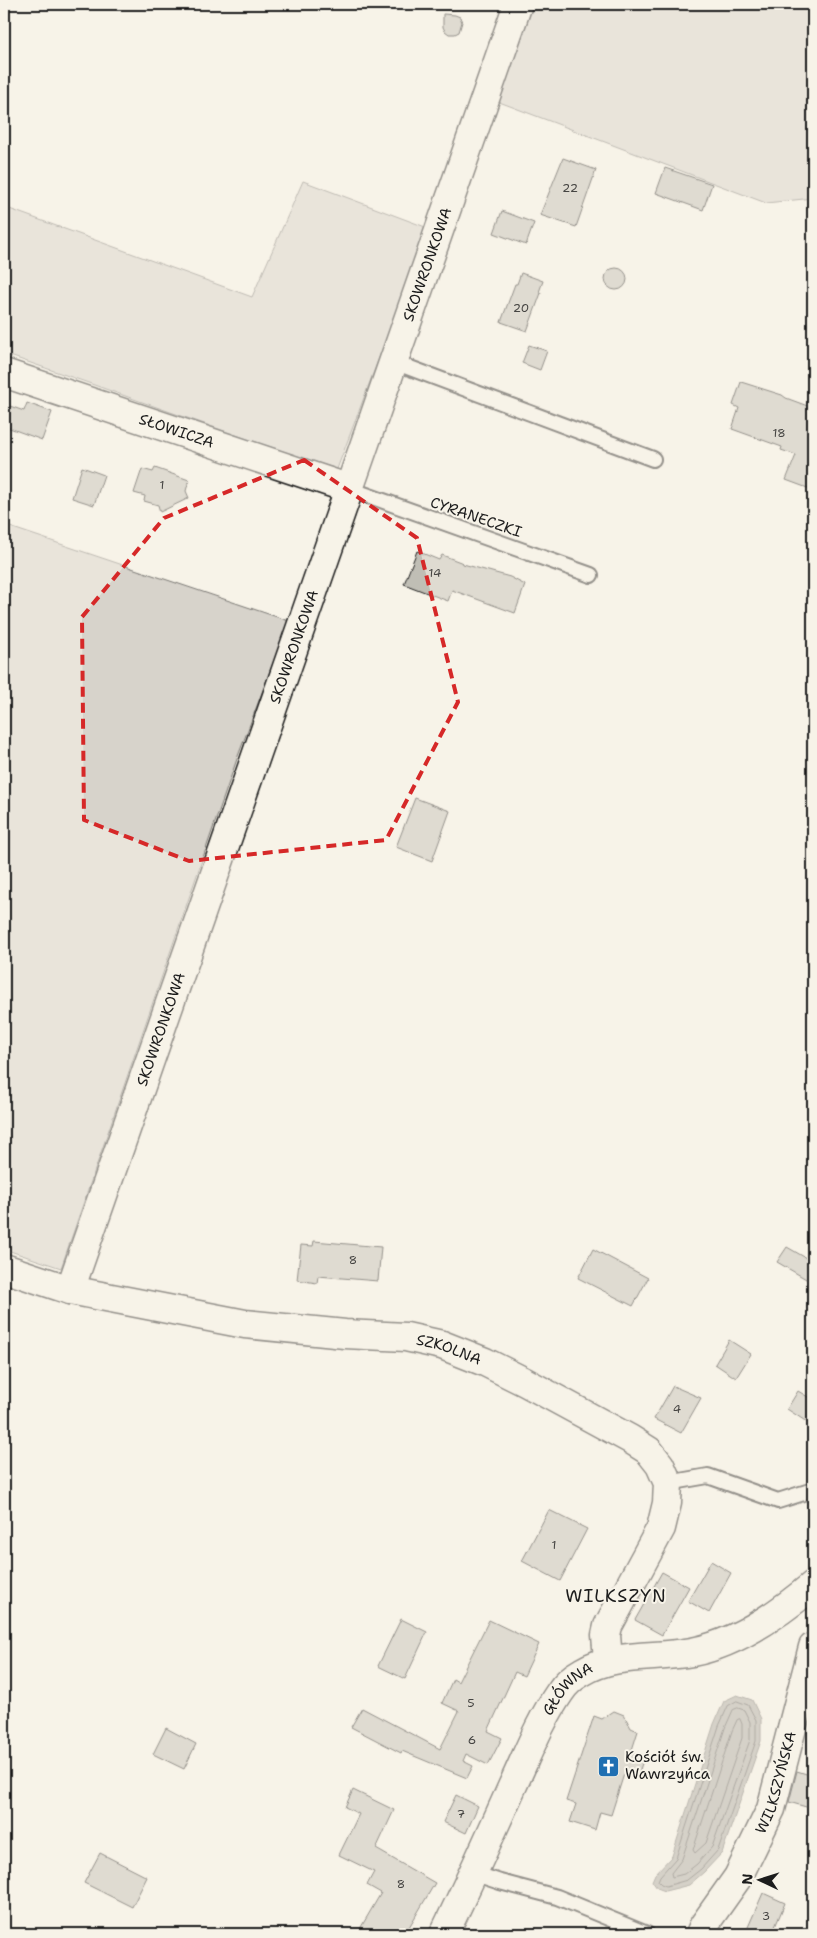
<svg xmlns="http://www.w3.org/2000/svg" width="817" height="1938" font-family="'Shantell Sans',sans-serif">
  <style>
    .green { fill: #d7d3cb; stroke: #7a7874 }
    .water { fill: #aca9a2; stroke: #72716c }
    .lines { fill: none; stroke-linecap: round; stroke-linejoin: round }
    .shore { stroke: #565452; stroke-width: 1 }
    .building { fill: #c0beb5; stroke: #1c1c1c }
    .lane-casing { stroke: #1c1c1c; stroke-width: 18 }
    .street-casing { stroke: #1c1c1c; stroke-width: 31 }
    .secondary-casing { stroke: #1c1c1c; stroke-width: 31 }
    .lane { stroke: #f7f3e8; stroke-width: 14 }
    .street { stroke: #f7f3e8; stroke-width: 28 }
    .secondary { stroke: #f7f3e8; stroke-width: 28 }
    .marked { fill: none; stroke: #d62828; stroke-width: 4; stroke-dasharray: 10 6; stroke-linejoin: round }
    .labels { text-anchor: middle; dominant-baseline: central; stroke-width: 4; stroke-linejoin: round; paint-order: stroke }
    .number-label { font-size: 12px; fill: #454442 }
    .street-label { font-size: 15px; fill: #1c1c1c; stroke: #f7f3e8 }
    .poi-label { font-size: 15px; fill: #1c1c1c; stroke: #f7f3e8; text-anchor: start }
    .quarter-label { font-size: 18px; letter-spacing: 1px; fill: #1c1c1c; stroke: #f7f3e8 }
  </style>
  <rect width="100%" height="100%" fill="#f7f3e8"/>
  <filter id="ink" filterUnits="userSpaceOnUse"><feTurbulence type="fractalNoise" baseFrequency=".02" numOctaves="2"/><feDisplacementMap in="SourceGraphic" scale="10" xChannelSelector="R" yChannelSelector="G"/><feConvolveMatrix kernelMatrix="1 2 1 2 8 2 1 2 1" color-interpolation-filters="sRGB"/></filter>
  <g filter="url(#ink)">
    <g class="green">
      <path d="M529 4H813V198L766 203 494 100Z"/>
      <path d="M303 181 428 228 337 469C225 433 115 391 4 354V207L252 297Z"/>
      <path d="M4 525 289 621 238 756 61 1268 4 1249Z"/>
    </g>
    <path class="water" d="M737 1695 752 1700 761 1719V1741L722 1853 704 1872 689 1885 665 1891 657 1888 652 1881 655 1874 672 1856 714 1724 724 1701Z"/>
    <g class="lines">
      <g class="shore">
        <path d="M737 1701 748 1705 756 1720V1741L718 1850 701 1869 687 1880 666 1886 661 1884 658 1881 660 1876 676 1858 719 1726 728 1706Z"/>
        <path d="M738 1708 744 1710 750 1722V1740L712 1847 697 1864 684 1874 672 1877 671 1873 682 1859 725 1728 733 1710Z"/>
        <path d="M740 1719 742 1724V1738L706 1843 695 1853 693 1850 732 1731 737 1720Z"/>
      </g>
    </g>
    <g class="building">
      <path d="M443 14 455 15 460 17 462 22 459 32 455 34H449L445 31 443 27Z"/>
      <path d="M563 158 596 170 576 227 540 215Z"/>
      <path d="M665 168 712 184 703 210 656 193Z"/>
      <path d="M502 211 534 223 526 245 494 233Z"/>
      <circle cx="616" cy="279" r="11"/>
      <path d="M521 273 543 281 539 292 541 293 527 331 501 322 515 284H517Z"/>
      <path d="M529 345 547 351 540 370 522 363Z"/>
      <path d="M741 382 782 395 786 398 813 408V490L786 480 796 455 781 450 782 447 732 429 739 408 733 405Z"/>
      <path d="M27 403 52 412 42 440 4 426V404L24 411Z"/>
      <path d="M82 467 104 475 94 505 72 498Z"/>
      <path d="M155 468 189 480 186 491 189 498 160 512 158 505 144 501 145 496 134 493 142 469 153 472Z"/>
      <path d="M417 551 439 560 442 555 463 563V564L510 577 525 585 515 613 452 590 448 601 404 584Z"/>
      <path d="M415 798 450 811 432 861 396 847Z"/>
      <path d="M314 1241 381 1247 378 1281 318 1276 317 1283 297 1280 301 1245 313 1246Z"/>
      <path d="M787 1247 813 1262V1283L777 1262Z"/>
      <path d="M593 1249 648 1278 633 1306 578 1278Z"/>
      <path d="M729 1340 751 1354 736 1378 715 1364Z"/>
      <path d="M673 1386 701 1398 681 1433 654 1419Z"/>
      <path d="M798 1391 813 1400V1426L787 1409Z"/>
      <path d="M549 1510 587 1529 560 1581 522 1561Z"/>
      <path d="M711 1561 731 1573 709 1613 688 1601Z"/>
      <path d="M662 1572 689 1587 662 1635 635 1620Z"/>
      <path d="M401 1619 427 1632 405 1679 378 1666Z"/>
      <path d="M489 1620 539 1644 524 1676 515 1672 488 1731 502 1738 488 1765 466 1754 463 1761 473 1766 467 1778 402 1751 401 1753 351 1727 362 1708 440 1749 459 1711 442 1703 453 1679 458 1682Z"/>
      <path d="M614 1711 624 1715 631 1728 638 1731 631 1753 644 1757 637 1779 624 1774 611 1815 600 1812 595 1830 570 1822 576 1804 566 1801 594 1716 602 1719Z"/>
      <path d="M166 1728 196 1744 184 1769 153 1754Z"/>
      <path d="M797 1771 813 1776V1809L789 1802Z"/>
      <path d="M353 1790 394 1810 376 1849 435 1883 405 1934H357L381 1893 367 1885 374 1872 339 1855 359 1814 345 1807Z"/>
      <path d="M456 1795 478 1806 466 1833 443 1822Z"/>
      <path d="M100 1853 147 1877 132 1907 84 1883Z"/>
      <path d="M763 1893 785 1903 772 1934H745Z"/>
    </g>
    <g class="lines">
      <defs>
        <g id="lane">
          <path d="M394 362 653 459"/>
          <path d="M350 489 591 575"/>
          <path d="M668 1483 708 1476 778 1501 813 1490"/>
          <path d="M473 1873 500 1882 557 1897 647 1934"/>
        </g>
        <g id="street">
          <path id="s1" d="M4 373 350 489"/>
          <path id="s2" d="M4 1268 70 1290 245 1324 345 1334 406 1337 442 1345 485 1362 525 1382 630 1439 649 1451 660 1465 668 1483 667 1503 661 1528 608 1626 606 1635 608 1660"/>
          <path id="s3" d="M70 1290 518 4"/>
          <path id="s4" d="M700 1934 704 1925 738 1877 771 1809 813 1647"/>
        </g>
        <g id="secondary">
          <path id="s5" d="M444 1934C468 1885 490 1836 512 1787 527 1755 540 1721 560 1692 565 1684 573 1677 582 1672 615 1652 655 1659 692 1652 735 1644 780 1613 813 1585"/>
        </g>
      </defs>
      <use href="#lane" class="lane-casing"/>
      <use href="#street" class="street-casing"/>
      <use href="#secondary" class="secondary-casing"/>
      <use href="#lane" class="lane"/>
      <use href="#street" class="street"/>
      <use href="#secondary" class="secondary"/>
    </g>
  </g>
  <path d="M0 0H817V1938H0ZM304 460 417 538 458 702 386 840 189 861 84 820 82 617 164 518Z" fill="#f7f3e8" fill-opacity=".55" fill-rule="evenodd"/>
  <path class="marked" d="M304 460 417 538 458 702 386 840 189 861 84 820 82 617 164 518Z"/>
  <defs>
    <symbol id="church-square" viewBox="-11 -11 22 22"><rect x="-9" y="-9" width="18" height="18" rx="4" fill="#1f6fb2" stroke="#f7f3e8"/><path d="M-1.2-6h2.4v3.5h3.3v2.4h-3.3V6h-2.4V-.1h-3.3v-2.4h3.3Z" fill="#fff"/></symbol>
  </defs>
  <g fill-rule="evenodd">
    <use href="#church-square" x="596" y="1754" width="25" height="25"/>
  </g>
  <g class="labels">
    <g class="number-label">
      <text x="570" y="188">22</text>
      <text x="521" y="308">20</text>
      <text x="779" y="433">18</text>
      <text x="162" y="485">1</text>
      <text x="435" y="573">14</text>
      <text x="353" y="1260">8</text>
      <text x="677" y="1409">4</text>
      <text x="554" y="1545">1</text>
      <text x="471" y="1703">5</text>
      <text x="472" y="1740">6</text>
      <text x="461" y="1814">7</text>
      <text x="401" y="1884">8</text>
      <text x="766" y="1916">3</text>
    </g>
    <g class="street-label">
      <text stroke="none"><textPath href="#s3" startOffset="1086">SKOWRONKOWA</textPath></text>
      <text stroke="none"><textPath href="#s1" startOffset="182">SŁOWICZA</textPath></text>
      <text transform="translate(476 517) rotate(19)">CYRANECZKI</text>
      <text stroke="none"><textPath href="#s3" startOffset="681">SKOWRONKOWA</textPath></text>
      <text stroke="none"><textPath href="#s3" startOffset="276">SKOWRONKOWA</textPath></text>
      <text stroke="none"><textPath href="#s2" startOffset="454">SZKOLNA</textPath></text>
      <text stroke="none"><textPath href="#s5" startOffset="276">GŁÓWNA</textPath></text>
      <text stroke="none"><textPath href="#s4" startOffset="171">WILKSZYŃSKA</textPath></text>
    </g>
    <g class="poi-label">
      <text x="625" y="1757">Kościół św.<tspan x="625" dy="17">Wawrzyńca</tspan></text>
    </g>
    <g class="quarter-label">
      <text x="616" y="1596">WILKSZYN</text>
    </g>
  </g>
  <rect width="817" height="1938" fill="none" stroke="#f7f3e8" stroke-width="20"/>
  <rect x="10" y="10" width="797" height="1918" fill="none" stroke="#1c1c1c" stroke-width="2" filter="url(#ink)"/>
  <g transform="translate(760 1880) rotate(274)" stroke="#f7f3e8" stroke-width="4" paint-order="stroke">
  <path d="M0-4L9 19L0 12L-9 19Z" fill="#1c1c1c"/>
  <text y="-8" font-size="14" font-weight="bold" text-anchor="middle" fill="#1c1c1c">N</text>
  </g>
</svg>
